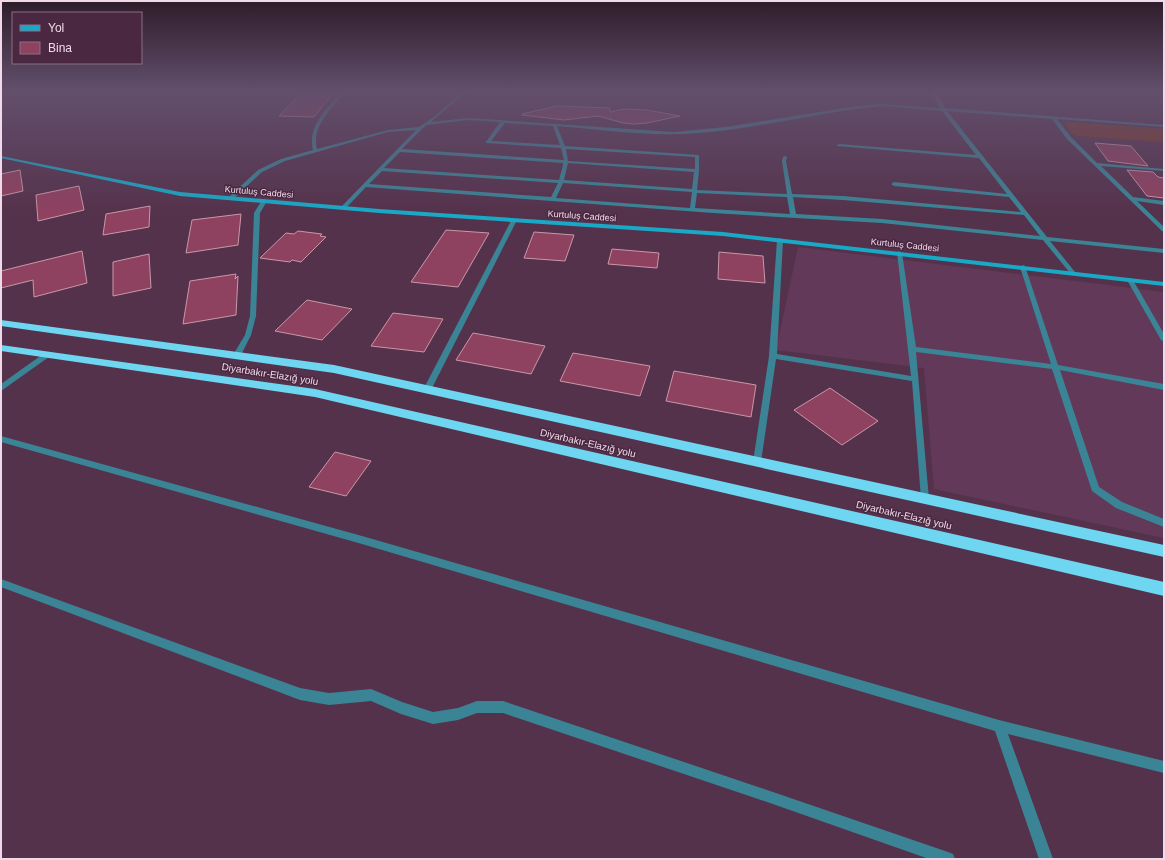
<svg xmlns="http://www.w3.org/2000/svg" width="1165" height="860" font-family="Arial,sans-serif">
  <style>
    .built { fill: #623958 }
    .green { fill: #803722 }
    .building { fill: #8f4160; stroke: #c998a8 }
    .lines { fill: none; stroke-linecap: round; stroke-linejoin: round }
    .street { fill: #3b8496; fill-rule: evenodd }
    .secondary { fill: #19a9c7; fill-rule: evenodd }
    .highway { fill: #6ed6f1; fill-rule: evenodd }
    .labels { text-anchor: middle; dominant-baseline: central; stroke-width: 3; stroke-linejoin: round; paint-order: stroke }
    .far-street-label { font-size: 9px; fill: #f0dae9; stroke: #4a2841 }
    .street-label { font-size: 10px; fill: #f0dae9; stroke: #4a2841 }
  </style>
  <rect width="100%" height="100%" fill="#55324c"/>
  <path class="built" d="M798 247 1164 292V538L934 489 924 368 776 350Z"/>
  <path class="green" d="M1072 122 1164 129V142L1078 136 1072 133 1064 123Z"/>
  <g class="building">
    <path d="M302 92H334L314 117 279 116Z"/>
    <path d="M557 106 610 108V112L624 109 647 110 680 116 647 123 634 124 623 123 598 116 564 120 522 115V114Z"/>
    <path d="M1095 143 1131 146 1148 166 1108 161Z"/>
    <path d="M20 170 23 191 1 196V174Z"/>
    <path d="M1127 170 1153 172 1158 177 1164 178V198L1147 196Z"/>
    <path d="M79 186 84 210 38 221 36 195Z"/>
    <path d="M150 206 149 227 103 235 106 214Z"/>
    <path d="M241 214 238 245 186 253 192 220Z"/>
    <path d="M446 230 489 233 458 287 411 282Z"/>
    <path d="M298 231 322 234 320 236 326 237 301 262 292 260 290 262 260 258 286 233 294 234Z"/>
    <path d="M534 232 574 235 565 261 524 258Z"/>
    <path d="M612 249 659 253 657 268 608 264Z"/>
    <path d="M82 251 87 283 34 297 33 280 1 288V271Z"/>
    <path d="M719 252 763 256 765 283 718 279Z"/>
    <path d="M149 254 151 288 113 296V262Z"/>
    <path d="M236 274 235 279 238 276 236 315 183 324 190 281Z"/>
    <path d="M307 300 352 309 322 340 275 331Z"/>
    <path d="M393 313 443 319 424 352 371 346Z"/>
    <path d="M473 333 545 346 531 374 456 360Z"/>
    <path d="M573 353 650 366 640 396 560 381Z"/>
    <path d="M674 371 756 385 751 417 666 401Z"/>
    <path d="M830 388 878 421 842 445 794 410Z"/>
    <path d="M335 452 371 461 346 496 309 487Z"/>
  </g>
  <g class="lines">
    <g class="street">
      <path d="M341 92H345C332 109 311 126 317 149L388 130 419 127 435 116 462 92H466L431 122 468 118 674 132 726 127 856 106 882 104 940 108 932 92H936L945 108 1164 125V127L1057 119 1071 137 1097 163 1164 169V171L1101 166 1133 197 1164 201V205L1137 201 1164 227V232L1162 231 1067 139 1052 119 947 111 1047 237 1164 249V253L1050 241 1075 272 1072 274 1070 273 1043 240 882 223 713 213 366 187 345 209H341V207L416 130 388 132 285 161 262 172 233 199H229V197L258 170 281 159 313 150C307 126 327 109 341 92ZM882 106 942 111 976 155 839 144 837 145V146L979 158 1007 194 894 182 891 184 894 186 1009 197 1021 212 843 196 792 194 786 161 787 157 785 156 783 157 782 161 787 194 697 190 699 171V155L565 146 557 126C604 130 652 137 699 133 761 128 821 112 882 106ZM468 120 500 122 486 142V143L561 148 564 160 402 149 422 129 427 125ZM505 123 553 126 560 145 491 141ZM566 149 695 157V169L568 161ZM400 152 563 163V165L559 180 384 168ZM568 163 694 172 692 189 564 180ZM382 171 558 183 551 197 369 184ZM563 183 692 192 690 208 556 198ZM697 193 787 197 790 214 695 208ZM793 197 843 200 1024 215 1040 236 882 219 796 214Z"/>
      <path d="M264 199 267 201 260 213 256 316 251 335 241 355 237 357 233 355 245 335 250 316 254 213 262 200Z"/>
      <path d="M512 219 517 220 431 390 427 393 424 392 423 390Z"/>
      <path d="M780 238 783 240 777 354 911 376 897 252 899 251 902 253 916 347 1051 364 1020 267 1023 265 1025 266 1058 365 1164 384V390L1060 370 1099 487 1122 502 1164 519V527L1116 508 1092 491 1052 369 916 352 929 499 928 501 925 503 922 501 921 499 912 381 776 359 761 462 760 464H754L753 462 769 356 777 240Z"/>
      <path d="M1130 278 1133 280 1164 334V342L1161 340 1127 280Z"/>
      <path d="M46 352H52L53 354 1 391V384Z"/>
      <path d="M1 436 362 536 999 720 1164 761V773L1008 734 1053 859H1039L995 731 362 544 1 442Z"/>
      <path d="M1 579 300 688 329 693 371 689 402 702 433 712 458 708 477 701H503L770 791 948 852 953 854 955 859H929L770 803 503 713H477L458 720 433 724 401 714 371 701 329 705 300 700 1 587Z"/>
    </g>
    <path class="secondary" d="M1 156 180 192 379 209 723 232 1164 282V286L723 236 379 213 180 196 1 158Z"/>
    <g class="highway">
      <path d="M1 320 334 365 1164 545V557L334 373 1 326Z"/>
      <path d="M1 345 315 389 1164 582V596L315 397 1 351Z"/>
    </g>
  </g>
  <linearGradient id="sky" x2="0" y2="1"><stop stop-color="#2f1c2a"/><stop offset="0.43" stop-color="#624f6c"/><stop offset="1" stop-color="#624f6c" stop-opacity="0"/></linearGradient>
  <rect width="1165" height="212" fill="url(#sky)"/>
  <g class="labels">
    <g class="far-street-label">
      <text transform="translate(259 192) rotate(5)">Kurtuluş Caddesi</text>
      <text transform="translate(582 216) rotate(4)">Kurtuluş Caddesi</text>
      <text transform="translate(905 245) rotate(6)">Kurtuluş Caddesi</text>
    </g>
    <g class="street-label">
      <text transform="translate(270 374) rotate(9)">Diyarbakır-Elazığ yolu</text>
      <text transform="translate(588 443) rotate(13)">Diyarbakır-Elazığ yolu</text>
      <text transform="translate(904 515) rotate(13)">Diyarbakır-Elazığ yolu</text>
    </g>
  </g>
  <rect width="1165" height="860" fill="none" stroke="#f0dae9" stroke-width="4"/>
  <rect x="12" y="12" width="130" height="52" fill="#4a2841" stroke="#8c6f84"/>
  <rect x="20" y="25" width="20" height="6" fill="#19a9c7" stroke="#8c6f84"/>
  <text x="48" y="32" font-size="12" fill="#f0dae9">Yol</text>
  <rect x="20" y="42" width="20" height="12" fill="#8f4160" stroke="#8c6f84"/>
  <text x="48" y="52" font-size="12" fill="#f0dae9">Bina</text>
</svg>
